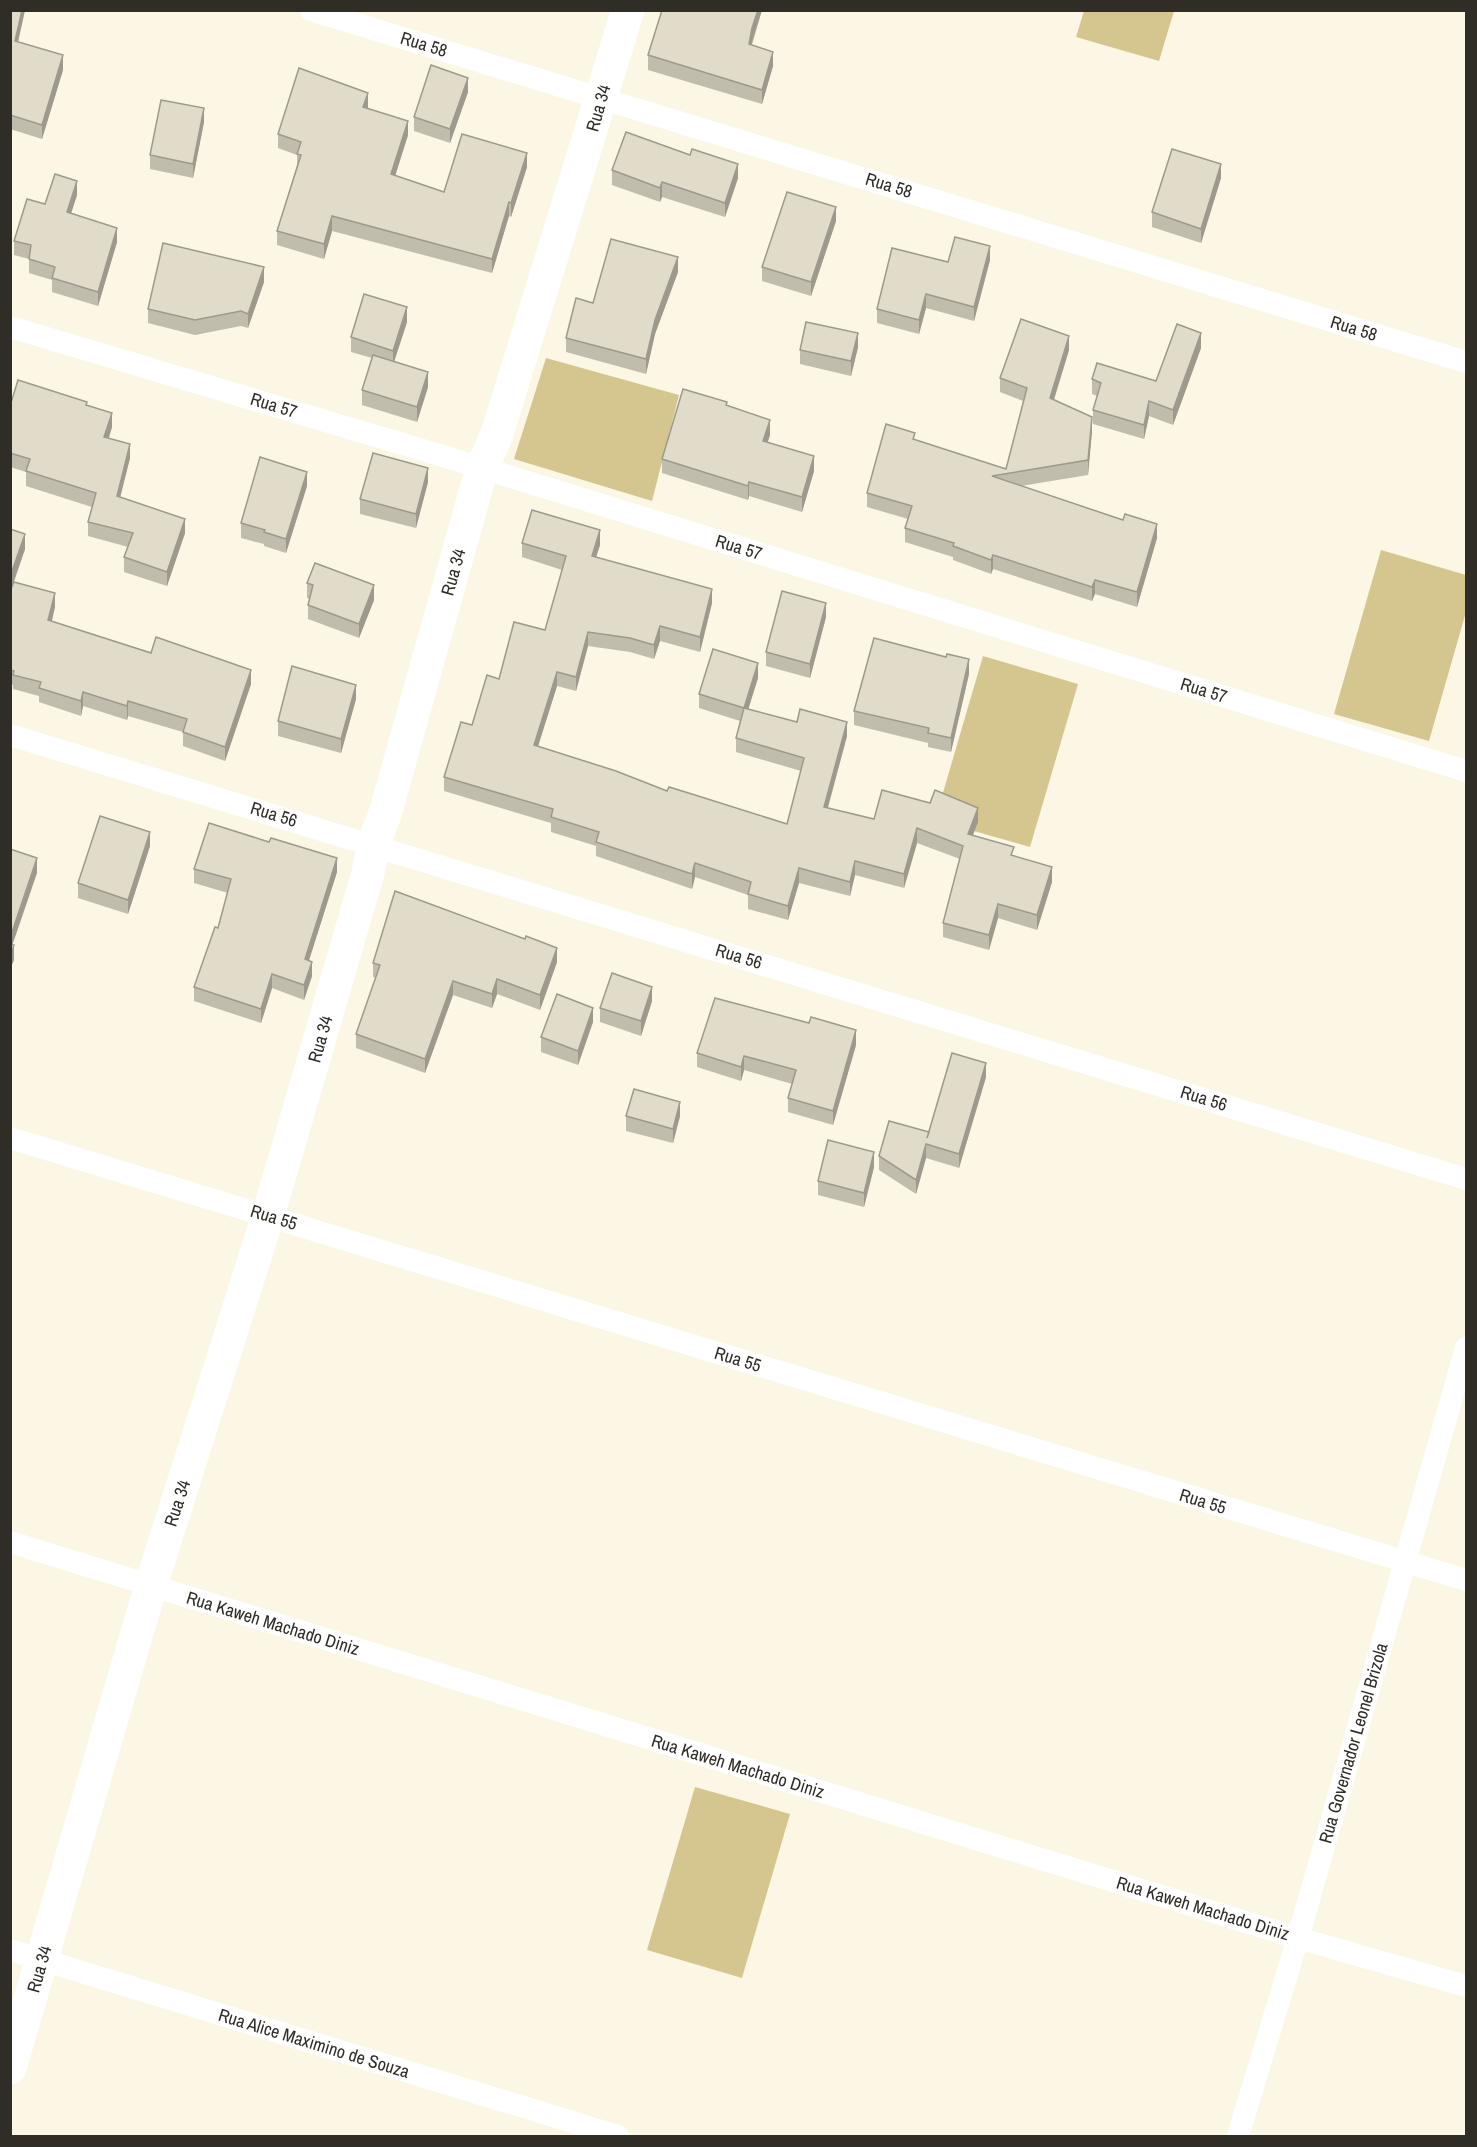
<svg xmlns="http://www.w3.org/2000/svg" width="1477" height="2147" font-family="'Archivo Narrow',sans-serif">
  <style>
    .green { fill: #d4c68e }
    .lines { fill: none; stroke-linecap: round; stroke-linejoin: round }
    .street { stroke: #fff; stroke-width: 22 }
    .secondary { stroke: #fff; stroke-width: 33 }
    .wall { fill: #c1bdad }
    .shaded-wall { fill: #9d9a8d }
    .building { fill: #e0dcc9; stroke: #9d9a8d; stroke-width: 1.5 }
    .labels { text-anchor: middle; dominant-baseline: central; stroke-width: 5; stroke-linejoin: round; paint-order: stroke }
    .street-label { font-size: 18px; fill: #2f2d26; stroke: #fff }
  </style>
  <rect width="100%" height="100%" fill="#fbf7e4"/>
  <g class="green">
    <path d="M1084 11H1174L1159 61 1076 37Z"/>
    <path d="M546 358 679 395 652 501 514 459Z"/>
    <path d="M1381 550 1466 575V612L1429 741 1334 714Z"/>
    <path d="M983 656 1078 684 1030 847 935 820Z"/>
    <path d="M695 1787 790 1814 742 1978 647 1950Z"/>
  </g>
  <g class="lines">
    <g class="street">
      <path d="M311 10 1466 362"/>
      <path d="M10 327 443 456 1466 771"/>
      <path d="M10 735 1466 1179"/>
      <path d="M10 1138 1466 1580"/>
      <path d="M10 1542 1298 1938 1466 1986"/>
      <path d="M10 1950 618 2136"/>
      <path d="M1238 2136 1298 1938 1466 1348"/>
    </g>
    <path class="secondary" d="M10 2068 151 1585 268 1216 368 873 373 844 385 814 482 468 497 434 628 10"/>
  </g>
  <g class="wall">
    <path d="M10 10H25L18 42 63 70 42 139 10 129Z"/>
    <path d="M662 10H762L752 45 773 66 762 104 648 70V55Z"/>
    <path d="M468 92 450 143 414 131V117Z"/>
    <path d="M368 107V108L408 135 395 176 444 192 527 167 511 217 509 216 492 273 332 231 324 259 277 245V231L297 165V155L278 148V134Z"/>
    <path d="M204 122 193 178 150 169V155Z"/>
    <path d="M612 170 738 178 725 217 662 197 660 202 612 185Z"/>
    <path d="M1221 178 1201 243 1152 227V212Z"/>
    <path d="M77 195 71 213 117 242 98 306 52 292V280L29 273V259L14 255V241L45 204Z"/>
    <path d="M836 221 811 296 762 281V267Z"/>
    <path d="M990 260 974 321 926 308 919 334 877 323V309L948 262Z"/>
    <path d="M678 272 655 334 646 374 566 352V338Z"/>
    <path d="M264 282 248 328 241 326 195 335 148 323V309Z"/>
    <path d="M407 322 394 362 428 387 417 422 362 405V390L372 358 351 352V337Z"/>
    <path d="M858 347 851 376 800 364V350Z"/>
    <path d="M1201 348 1173 425 1149 416 1144 439 1093 424V410L1097 396 1092 394V379L1156 381Z"/>
    <path d="M1069 350 1054 400 1092 431 1088 475 1021 486 1157 538 1137 607 1095 594 1092 601 993 569 991 574 953 560V557L905 542V528L908 519 867 507V493L915 440 1006 469 1023 401 1000 392V378Z"/>
    <path d="M87 405 112 427 109 438 130 458 120 497 185 533 167 586 124 572V557L128 547 88 536V522L92 507 26 486V472L10 467V406Z"/>
    <path d="M727 405 770 435 768 442 814 471 802 512 749 496 748 500 662 473V459Z"/>
    <path d="M428 482 416 528 360 514V499Z"/>
    <path d="M307 486 286 553 264 546V544L241 538V523Z"/>
    <path d="M10 529 25 549 14 582 55 607 52 621 251 684 225 761 183 746V732L128 716 127 720 83 706 81 716 39 702V696L13 689V685L10 684Z"/>
    <path d="M522 543 600 545 596 557 712 603 700 652 660 641 654 659 630 652 588 646 576 691 557 686 538 746 667 791 787 824 801 771 736 752V738L740 721 699 708V694L758 678 748 709 847 736 828 808 874 819 978 822 973 835 1014 856 1052 882 1037 930 998 918 989 950 943 937V923L960 859 917 843 904 888 855 875 850 896 799 883 788 920 748 909V895L695 877 692 889 596 856V846L551 832V823L444 791V777L472 725 499 679 545 630 562 570 522 557Z"/>
    <path d="M307 583 374 600 359 638 308 619V605L310 599 307 598Z"/>
    <path d="M826 617 810 678 766 666V652Z"/>
    <path d="M969 674 951 752 928 747V743L854 725V711Z"/>
    <path d="M356 699 341 753 278 736V721Z"/>
    <path d="M150 846 128 914 78 898V883Z"/>
    <path d="M194 869 337 872 309 960 312 976 304 1000 272 988 261 1023 194 1001V987L218 928 228 893 194 883Z"/>
    <path d="M557 962 540 1010 497 994 492 1008 453 995 425 1073 356 1048V1034L376 978 373 977V963Z"/>
    <path d="M652 1001 641 1036 600 1022V1008Z"/>
    <path d="M593 1022 578 1065 541 1052V1037Z"/>
    <path d="M856 1045 833 1125 788 1112V1098L792 1084 744 1070 741 1081 697 1067V1053Z"/>
    <path d="M986 1077 959 1168 926 1158 916 1194 879 1170V1156L929 1132Z"/>
    <path d="M626 1116H680L673 1143 626 1131Z"/>
    <path d="M874 1167 864 1207 818 1195V1181Z"/>
  </g>
  <g class="shaded-wall">
    <path d="M22 10H25L15 55V41Z"/>
    <path d="M758 10H762L752 42 749 59V44L752 28Z"/>
    <path d="M773 52V66L762 104V90Z"/>
    <path d="M63 55V70L42 139V125Z"/>
    <path d="M468 78V92L450 143V129Z"/>
    <path d="M368 93V107L363 121V107Z"/>
    <path d="M204 108V122L193 178V164Z"/>
    <path d="M408 121V135L391 189V174Z"/>
    <path d="M527 153V167L511 217V203Z"/>
    <path d="M738 164V178L725 217V203Z"/>
    <path d="M1221 164V178L1201 243V229Z"/>
    <path d="M77 181V195L67 226V212Z"/>
    <path d="M662 182V197L660 202V188Z"/>
    <path d="M509 202V216L492 273V259Z"/>
    <path d="M836 207V221L811 296V282Z"/>
    <path d="M332 216V231L324 259V244Z"/>
    <path d="M117 228V242L98 306V292Z"/>
    <path d="M990 246V260L974 321V307Z"/>
    <path d="M678 257V272L655 334 646 374V359L655 320Z"/>
    <path d="M264 267V282L248 328V314Z"/>
    <path d="M926 294V308L919 334V320Z"/>
    <path d="M407 307V322L393 365V351Z"/>
    <path d="M858 333V347L851 376V361Z"/>
    <path d="M1201 333V348L1173 425V410Z"/>
    <path d="M1069 336V350L1050 412V398Z"/>
    <path d="M428 372V387L417 422V407Z"/>
    <path d="M1149 401V416L1144 439V425Z"/>
    <path d="M112 413V427L104 452V437Z"/>
    <path d="M1092 417V431L1088 475V460Z"/>
    <path d="M770 420V435L763 455V441Z"/>
    <path d="M130 444V458L117 510V496Z"/>
    <path d="M814 456V471L802 512V497Z"/>
    <path d="M428 468V482L416 528V514Z"/>
    <path d="M307 472V486L286 553V539Z"/>
    <path d="M749 482V496L748 500V486Z"/>
    <path d="M185 519V533L167 586V572Z"/>
    <path d="M1157 524V538L1137 607V592Z"/>
    <path d="M600 530V545L592 570V556Z"/>
    <path d="M25 534V549L10 592V577Z"/>
    <path d="M993 555V569L991 574V560Z"/>
    <path d="M1095 580V594L1092 601V587Z"/>
    <path d="M374 585V600L359 638V624Z"/>
    <path d="M712 589V603L700 652V637Z"/>
    <path d="M55 593V607L48 635V620Z"/>
    <path d="M826 603V617L810 678V664Z"/>
    <path d="M660 626V641L654 659V645Z"/>
    <path d="M588 632V646L576 691V677Z"/>
    <path d="M969 659V674L951 752V738Z"/>
    <path d="M758 663V678L744 723V708Z"/>
    <path d="M251 670V684L225 761V747Z"/>
    <path d="M557 672V686L534 759V745Z"/>
    <path d="M356 685V699L341 753V739Z"/>
    <path d="M83 692V706L81 716V701Z"/>
    <path d="M128 701V716L127 720V706Z"/>
    <path d="M847 722V736L824 821V807Z"/>
    <path d="M978 808V822L968 848V834Z"/>
    <path d="M917 828V843L904 888V874Z"/>
    <path d="M150 832V846L128 914V900Z"/>
    <path d="M37 858V873L10 952V938Z"/>
    <path d="M337 858V872L305 973V959Z"/>
    <path d="M855 861V875L850 896V882Z"/>
    <path d="M695 863V877L692 889V874Z"/>
    <path d="M1052 867V882L1037 930V915Z"/>
    <path d="M799 868V883L788 920V906Z"/>
    <path d="M998 904V918L989 950V935Z"/>
    <path d="M14 945V960L10 970V956Z"/>
    <path d="M557 948V962L540 1010V995Z"/>
    <path d="M312 962V976L304 1000V985Z"/>
    <path d="M272 974V988L261 1023V1009Z"/>
    <path d="M497 979V994L492 1008V994Z"/>
    <path d="M453 981V995L425 1073V1059Z"/>
    <path d="M652 987V1001L641 1036V1021Z"/>
    <path d="M593 1008V1022L578 1065V1051Z"/>
    <path d="M856 1030V1045L833 1125V1111Z"/>
    <path d="M744 1056V1070L741 1081V1067Z"/>
    <path d="M986 1063V1077L959 1168V1154Z"/>
    <path d="M680 1102V1116L673 1143V1129Z"/>
    <path d="M926 1144V1158L916 1194V1180Z"/>
    <path d="M874 1152V1167L864 1207V1193Z"/>
  </g>
  <g class="building">
    <path d="M10 10H22L15 41 63 55 42 125 10 115Z"/>
    <path d="M662 10H758L752 28 749 44 773 52 762 90 648 55Z"/>
    <path d="M431 65 468 78 450 129 414 117Z"/>
    <path d="M299 68 368 93 363 107 408 121 391 174 444 192 462 134 527 153 511 203 509 202 492 259 332 216 324 244 277 231 301 155 297 154 301 142 278 134Z"/>
    <path d="M161 100 204 108 193 164 150 155Z"/>
    <path d="M626 132 690 155 692 149 738 164 725 203 662 182 660 188 612 170Z"/>
    <path d="M1172 149 1221 164 1201 229 1152 212Z"/>
    <path d="M55 174 77 181 67 212 117 228 98 292 52 278 55 267 29 259 31 245 14 241 27 199 45 204Z"/>
    <path d="M787 192 836 207 811 282 762 267Z"/>
    <path d="M955 237 990 246 974 307 926 294 919 320 877 309 892 248 948 262Z"/>
    <path d="M611 239 678 257 655 320 646 359 566 338 576 298 593 303Z"/>
    <path d="M163 243 264 267 248 314 241 311 195 320 148 309Z"/>
    <path d="M364 294 407 307 393 351 351 337Z"/>
    <path d="M1021 319 1069 336 1050 398 1092 417 1088 460 992 476 1123 520 1125 514 1157 524 1137 592 1095 580 1092 587 993 555 991 560 953 546 954 543 905 528 912 506 867 493 886 424 915 433 913 439 1006 469 1027 388 1000 378Z"/>
    <path d="M806 322 858 333 851 361 800 350Z"/>
    <path d="M1177 324 1201 333 1173 410 1149 401 1144 425 1093 410 1101 383 1092 379 1097 363 1156 381Z"/>
    <path d="M373 355 428 372 417 407 362 390Z"/>
    <path d="M18 380 87 402 86 405 112 413 104 437 130 444 117 496 185 519 167 572 124 557 133 533 88 522 96 493 26 471 30 459 10 453V406Z"/>
    <path d="M683 389 727 402 726 405 770 420 763 441 814 456 802 497 749 482 748 486 662 459Z"/>
    <path d="M373 453 428 468 416 514 360 499Z"/>
    <path d="M260 457 307 472 286 539 264 532 265 530 241 523Z"/>
    <path d="M532 510 600 530 592 556 712 589 700 637 660 626 654 645 630 638 588 632 576 677 557 672 534 745 616 771 667 791 669 787 695 795 787 824 804 758 736 738 744 708 797 722 800 709 847 722 824 807 874 819 882 790 930 803 935 790 978 808 968 834 1014 847 1011 855 1052 867 1037 915 998 904 989 935 943 923 963 846 917 828 904 874 855 861 850 882 799 868 788 906 748 894 751 882 695 863 692 874 596 842 599 832 551 817 553 809 444 777 461 722 472 725 487 675 499 679 514 622 545 630 566 556 522 543Z"/>
    <path d="M10 529 25 534 10 577Z"/>
    <path d="M315 563 374 585 359 624 308 605 313 585 307 583Z"/>
    <path d="M14 582 55 593 48 620 151 653 156 637 251 670 225 747 183 732 187 719 128 701 127 706 83 692 81 701 39 688 41 682 13 675 14 671 10 670V591Z"/>
    <path d="M782 591 826 603 810 664 766 652Z"/>
    <path d="M874 638 946 657 947 654 969 659 951 738 928 733 929 728 854 711Z"/>
    <path d="M713 649 758 663 744 708 699 694Z"/>
    <path d="M292 666 356 685 341 739 278 721Z"/>
    <path d="M100 816 150 832 128 900 78 883Z"/>
    <path d="M209 823 269 842 271 838 337 858 305 959 312 962 304 985 272 974 261 1009 194 987 215 927 218 928 231 879 194 869Z"/>
    <path d="M10 849 37 858 10 938Z"/>
    <path d="M395 891 525 939 526 936 557 948 540 995 497 979 492 994 453 981 425 1059 356 1034 380 965 373 963Z"/>
    <path d="M10 944 14 945 10 956Z"/>
    <path d="M612 973 652 987 641 1021 600 1008Z"/>
    <path d="M557 994 593 1008 578 1051 541 1037Z"/>
    <path d="M715 998 809 1023 811 1017 856 1030 833 1111 788 1098 796 1070 744 1056 741 1067 697 1053Z"/>
    <path d="M952 1053 986 1063 959 1154 926 1144 916 1180 879 1156 889 1121 929 1132 927 1138Z"/>
    <path d="M634 1089 680 1102 673 1129 626 1116Z"/>
    <path d="M828 1140 874 1152 864 1193 818 1181Z"/>
  </g>
  <g class="labels">
    <g class="street-label">
      <text transform="translate(424 44) rotate(17)">Rua 58</text>
      <text transform="translate(598 108) rotate(-74)">Rua 34</text>
      <text transform="translate(889 185) rotate(17)">Rua 58</text>
      <text transform="translate(1354 328) rotate(17)">Rua 58</text>
      <text transform="translate(274 405) rotate(17)">Rua 57</text>
      <text transform="translate(739 547) rotate(17)">Rua 57</text>
      <text transform="translate(453 572) rotate(-74)">Rua 34</text>
      <text transform="translate(1204 690) rotate(17)">Rua 57</text>
      <text transform="translate(274 814) rotate(17)">Rua 56</text>
      <text transform="translate(739 956) rotate(17)">Rua 56</text>
      <text transform="translate(320 1039) rotate(-74)">Rua 34</text>
      <text transform="translate(1204 1098) rotate(17)">Rua 56</text>
      <text transform="translate(274 1217) rotate(17)">Rua 55</text>
      <text transform="translate(738 1359) rotate(17)">Rua 55</text>
      <text transform="translate(1203 1501) rotate(17)">Rua 55</text>
      <text transform="translate(177 1503) rotate(-72)">Rua 34</text>
      <text transform="translate(273 1623) rotate(17)">Rua Kaweh Machado Diniz</text>
      <text transform="translate(1353 1743) rotate(-74)">Rua Governador Leonel Brizola</text>
      <text transform="translate(738 1766) rotate(17)">Rua Kaweh Machado Diniz</text>
      <text transform="translate(1203 1908) rotate(17)">Rua Kaweh Machado Diniz</text>
      <text transform="translate(39 1969) rotate(-74)">Rua 34</text>
      <text transform="translate(314 2043) rotate(17)">Rua Alice Maximino de Souza</text>
    </g>
  </g>
  <rect width="1477" height="2147" fill="none" stroke="#2f2d26" stroke-width="24"/>
</svg>
